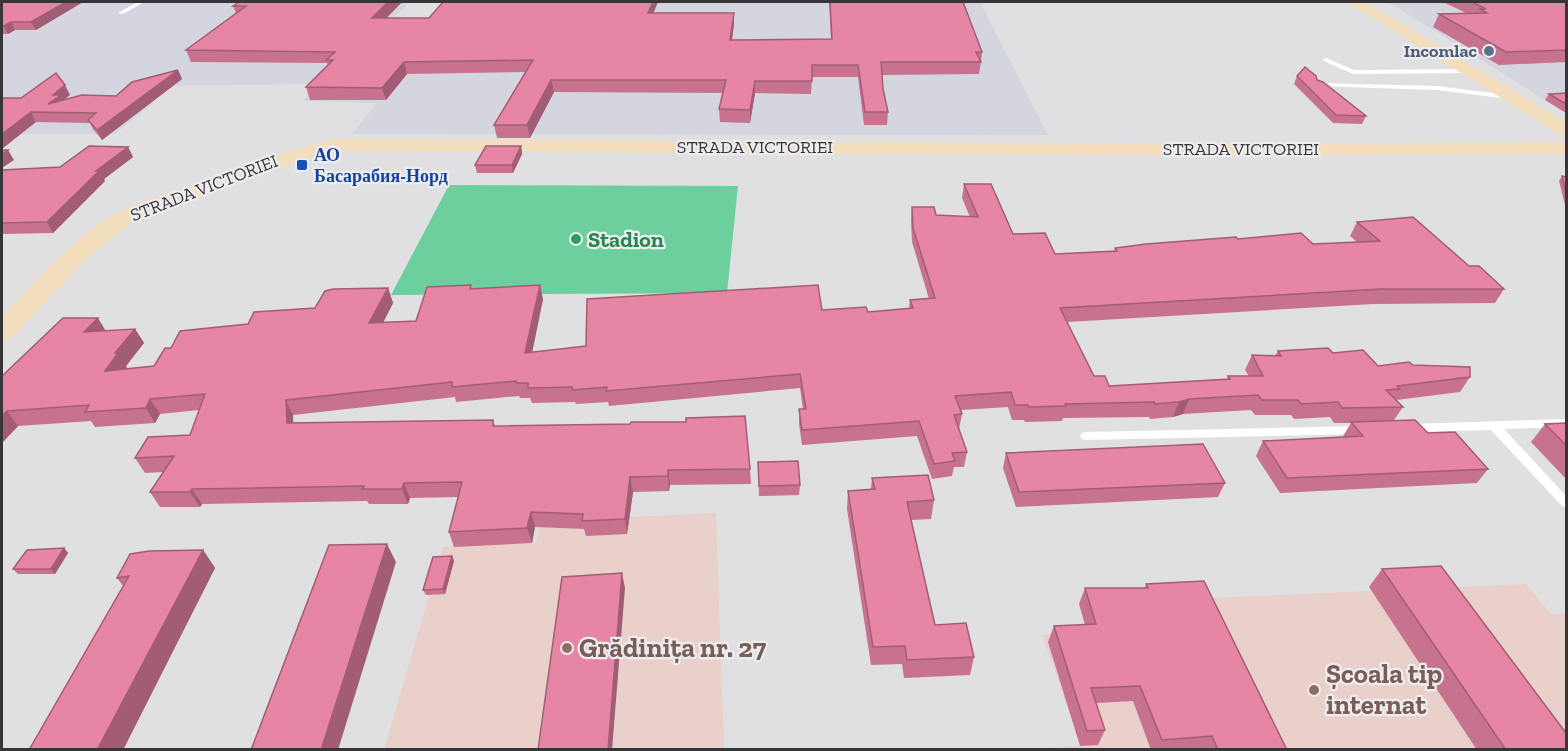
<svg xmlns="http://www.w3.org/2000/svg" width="1568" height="751" font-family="'Zilla Slab',serif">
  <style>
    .built { fill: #d5d5e0 }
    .education { fill: #e9d0ca }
    .green { fill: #6dcf9e }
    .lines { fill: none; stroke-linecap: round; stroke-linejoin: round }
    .lane { fill: #fff; fill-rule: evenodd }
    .secondary { fill: #f2ddbc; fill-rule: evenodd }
    .wall { fill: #c7728e }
    .shaded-wall { fill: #a25d74 }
    .building { fill: #e785a5; stroke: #a25d74; stroke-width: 1.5 }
    .service-dot { fill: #5c6f8a; stroke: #ededf1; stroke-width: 2 }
    .transit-dot { fill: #1a4fb4; stroke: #ededf1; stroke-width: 2 }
    .leisure-dot { fill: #2e9e5b; stroke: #ededf1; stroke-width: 2 }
    .education-dot { fill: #8d6e63; stroke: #ededf1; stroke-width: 2 }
    .labels { text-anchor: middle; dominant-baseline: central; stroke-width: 4.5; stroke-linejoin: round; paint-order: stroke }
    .far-service-label { font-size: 18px; font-weight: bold; fill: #4e5e75; stroke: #ededf1; text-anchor: end }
    .far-street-label { font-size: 18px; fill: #363638; stroke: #ededf1 }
    .far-transit-label { font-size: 18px; font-weight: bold; fill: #164399; stroke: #ededf1; text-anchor: start }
    .leisure-label { font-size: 22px; font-weight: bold; fill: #27864d; stroke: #ededf1; text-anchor: start }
    .near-education-label { font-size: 27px; font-weight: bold; fill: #785e54; stroke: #ededf1; text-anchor: start }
  </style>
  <rect width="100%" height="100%" fill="#e0e0e3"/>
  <g class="built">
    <path d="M2 2H409L394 18 440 19 455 2H980L1048 135 352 134 377 103 303 101 317 84 143 86 126 100H157L115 134H2Z"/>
    <path d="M1388 2H1566V113Z"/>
  </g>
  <g class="education">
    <path d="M716 513 724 749 384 750 443 547 536 542 541 521Z"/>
    <path d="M1526 584 1551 614 1566 613V749L1026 750 1081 745 1042 635H1135L1124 602Z"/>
  </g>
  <path class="green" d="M449 185 738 186 727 293 391 295Z"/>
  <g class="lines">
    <g class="lane">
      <path d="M138 2H144L123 14 118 13Z"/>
      <path d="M1326 58 1354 70 1469 69 1472 71 1469 73 1353 74 1324 61 1323 60Z"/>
      <path d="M1317 83 1437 86 1509 95 1512 97 1509 99 1437 90 1315 86V84Z"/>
      <path d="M1566 419V427L1504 429 1566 496V508L1562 506 1491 430 1411 432 1407 431 1405 428 1407 425 1411 424Z"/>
      <path d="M1359 426 1363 427 1365 430 1363 433 1359 434 1086 440 1082 439 1080 436 1082 433 1086 432Z"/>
    </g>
    <g class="secondary">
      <path d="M1347 2H1365L1566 122V136L1559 134Z"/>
      <path d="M339 139 1218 144 1566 142V154L1218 156 339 151 304 159 138 220 122 230 88 257 12 338 2 340V317C34 283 66 246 105 220 138 199 176 191 212 179 255 165 294 146 339 139Z"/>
    </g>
  </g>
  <g class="wall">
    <path d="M2 2H83L36 30H15L8 34H2Z"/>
    <path d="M239 2H402L386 18H429L654 13H734V24L732 40 831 39 829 2H963L982 52 981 62 979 74 882 75 883 89 888 112 887 125H864L858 77H812L811 94 755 93 750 123 720 122 719 109 723 93 554 92 530 138H497L494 125 525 72 407 74 386 100H310L306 87 328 65 327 63 191 62 186 50 236 13 233 6Z"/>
    <path d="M1443 2H1566V62L1499 65 1433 27 1439 14 1466 13Z"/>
    <path d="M178 70 182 79 102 140 93 129 90 123 36 122 21 98 70 95 64 100 116 96Z"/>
    <path d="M1297 76 1317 80 1366 116 1362 124 1333 123 1294 84Z"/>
    <path d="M1566 93V113L1545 100 1549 94Z"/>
    <path d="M521 146 522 154 513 173H477L475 165Z"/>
    <path d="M128 147 133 157 104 179 105 181 53 233 2 234V170L60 167Z"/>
    <path d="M1562 176 1566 177V209L1559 181Z"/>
    <path d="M964 184 1013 234 1055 254 1114 251 1115 248 1238 239 1313 244 1357 242 1350 236 1357 222 1469 266 1504 289 1495 303 1373 304 1067 322 1094 376 1109 386 1227 379 1228 376H1249L1245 370 1252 355 1275 356 1278 351 1333 353 1378 366 1413 365 1470 377 1460 392 1396 400 1403 407 1394 420 1428 433 1488 469 1477 483 1280 493 1256 456 1263 441 1344 437 1343 436 1351 423H1334L1330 417 1294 419 1291 415H1255L1251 410 1183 414 1173 417 1150 419 1149 417 1063 418 1062 421 1025 422 1024 420H1012L1008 407 961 410 962 414 959 429 967 452 964 467H954L952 476 932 479 917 436 802 445 799 424V409H803L800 388 609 406 608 402 576 404 575 402 532 403 530 398H520L519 396 456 402 455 397 293 415V423L493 420 495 426 750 469 751 484 670 485 669 491 633 492 627 534 586 536 584 529 535 527 532 543 454 547 449 532 458 497 410 498 408 504H369L367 501 202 504 200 507H160L150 492 163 472 145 473 135 458 190 435 199 410 160 414 155 423 95 427 91 421 18 426 2 443V376L106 331 135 329 144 343 126 366 127 368 126 369 154 366 171 348 248 324 315 308 388 288 393 303 383 323 416 321 472 289 543 299 532 352 586 346 822 310 868 312 909 308 910 300 929 299 912 242 911 221 912 207 936 215 970 217 962 198Z"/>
    <path d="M1566 423V479L1531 442 1545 424Z"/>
    <path d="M1006 453 1225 483 1218 497 1016 507 1003 468Z"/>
    <path d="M758 462 800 485 799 495 759 496Z"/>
    <path d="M872 478 934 500 931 519 911 520 935 625 974 657 970 675 904 678 902 664 871 665 847 509 848 491 871 489Z"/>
    <path d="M64 548 68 553 55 574H18L13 569Z"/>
    <path d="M203 550 215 568 123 750H29L123 586 117 578Z"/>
    <path d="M452 556 454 561 445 594 426 595 423 590Z"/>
    <path d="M1382 569 1566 750H1477L1369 587Z"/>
    <path d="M1146 584 1287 750H1151L1133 701 1096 703 1105 730 1098 745 1080 746 1048 642 1054 626 1085 625 1079 604 1085 588H1145Z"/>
  </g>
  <g class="shaded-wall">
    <path d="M66 2H83L36 30 31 22Z"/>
    <path d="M388 2H402L376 29 372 18Z"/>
    <path d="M653 2H658L649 24 648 13Z"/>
    <path d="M734 13V24L730 52V40Z"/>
    <path d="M11 22 15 30 8 34 4 26Z"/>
    <path d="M404 62 407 74 386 100 382 88Z"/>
    <path d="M178 70 182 79 102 140 97 130Z"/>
    <path d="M551 80 554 92 530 138 527 125Z"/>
    <path d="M755 81V93L750 123V110Z"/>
    <path d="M65 85 70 95 63 100 48 104 53 95Z"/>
    <path d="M31 112 36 122 2 149V134Z"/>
    <path d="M521 146 522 154 513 173 512 165Z"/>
    <path d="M128 147 133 157 104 179 105 181 53 233 47 222 96 171Z"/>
    <path d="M8 150 14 160 2 168V154Z"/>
    <path d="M540 285 543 299 529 368 525 353Z"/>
    <path d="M388 288 393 303 375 338 369 323Z"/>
    <path d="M98 318 107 333 84 332Z"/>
    <path d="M135 329 144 343 126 366 127 368 115 386 105 371 115 353Z"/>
    <path d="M150 399 160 414 155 423 146 408Z"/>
    <path d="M1189 399 1183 414 1173 417 1179 402Z"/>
    <path d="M286 400 293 415 294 438 287 423Z"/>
    <path d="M7 411 18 426 2 443V416Z"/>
    <path d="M668 470 670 485 669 491 668 476Z"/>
    <path d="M630 477 633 492 627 534 625 519Z"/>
    <path d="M404 483 410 498 408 504 402 489Z"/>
    <path d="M192 489 202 504 200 507 190 492Z"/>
    <path d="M531 512 535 527 532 543 527 528Z"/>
    <path d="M387 544 396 562 338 750H321Z"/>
    <path d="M64 548 68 553 55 574 51 569Z"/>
    <path d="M203 550 215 568 123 750H97Z"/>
    <path d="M452 556 454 561 445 594 443 589Z"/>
    <path d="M622 573 625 588 612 750H608Z"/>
  </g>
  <g class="building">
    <path d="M2 2H66L31 22H11L4 26H2Z"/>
    <path d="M239 2H388L372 18H429L443 2H653L648 13H734L730 40 832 39 830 2H963L982 52H976L981 62H881L883 89 888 112H865L858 65H812V81H755L750 110 719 109 726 80H551L527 125H494L533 60 404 62 382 88 306 87 333 60H326L335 52 186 50 246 6H233Z"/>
    <path d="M1472 2H1566V50L1506 52 1439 14 1487 13 1480 9H1486Z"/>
    <path d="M1305 67 1316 76 1317 80 1323 82 1366 116 1336 115 1297 76Z"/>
    <path d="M178 70 97 130 88 120 96 113 31 112 2 134V98H21L56 73 65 85 53 95H61L48 104 82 95 116 96 132 82Z"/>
    <path d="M1566 93V104L1549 94Z"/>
    <path d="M89 146 128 147 96 171H99L47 222 2 223V170L60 167Z"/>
    <path d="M486 146H521L512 165H475Z"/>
    <path d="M2 150H8L2 154Z"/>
    <path d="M1562 176 1566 177V193Z"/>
    <path d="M964 184H991L1013 234 1045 233 1055 254 1117 251 1115 248 1146 244 1236 237 1238 239 1301 233 1313 244 1380 241 1357 222 1413 217 1469 266H1479L1504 289H1381L1060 308 1094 376H1105L1109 386 1230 379 1228 376H1263L1252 355 1281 356 1278 351 1328 348 1333 353 1363 350 1378 366 1409 362 1413 365 1470 367V377L1397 386 1400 389 1386 390 1403 407 1342 408 1338 402 1301 404 1298 400H1262L1258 395 1189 399 1179 402 1155 404 1154 402 1065 404 1066 406 1029 407 1028 405H1015L1011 392 955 396 962 414 954 415 967 452 952 453 955 461 934 464 919 421 802 430 799 409H806L800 374 606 391 607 387 573 390 572 387 528 388V383H516V381L452 387V382L286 400 287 423 493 420V426L630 424 631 422H686V418L745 416 750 469 668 470V476L630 477 625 519 582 521 583 514 531 512 527 528 449 532 462 482 404 483 402 489H362L364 486 192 489 190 492H150L174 456 135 458 148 437 190 435 205 394 150 399 146 408 85 412 89 405 7 411 2 416V376L63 318H98L84 332 135 329 115 353H118L105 371 154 366 165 348H171L180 331 248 324 254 312 315 308 325 291 333 289 388 288 369 323 416 321 427 287 471 285 470 289 540 285 525 353 586 346 587 299 818 285 822 310 866 307 868 312 913 308 910 300 935 298 913 228 912 207H934L936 215 978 217Z"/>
    <path d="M1415 420 1428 433 1455 432 1488 469 1287 478 1263 441 1363 436 1351 422Z"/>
    <path d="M1566 423V445L1545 424Z"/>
    <path d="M1203 444 1225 483 1019 492 1006 453Z"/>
    <path d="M798 461 800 485 759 486 758 462Z"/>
    <path d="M928 475 934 500 907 502 935 625 966 623 974 657 907 660 905 646 873 647 848 491 875 489 872 478Z"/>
    <path d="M387 544 321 750H251L329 545Z"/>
    <path d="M64 548 51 569H13L27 550Z"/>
    <path d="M203 550 97 750H29L129 576 117 578 130 554 149 551Z"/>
    <path d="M452 556 443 589 423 590 433 557Z"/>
    <path d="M1441 566 1566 733V750H1506L1382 569Z"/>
    <path d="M622 573 608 750H538L562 577Z"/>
    <path d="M1204 581 1287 750H1218L1212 736 1162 740 1140 686 1091 688 1105 730 1087 731 1054 626 1096 624 1085 588H1148L1146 584Z"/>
  </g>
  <circle class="service-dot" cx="1489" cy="51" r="6"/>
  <rect class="transit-dot" x="296" y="159" width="12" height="12" rx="3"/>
  <circle class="leisure-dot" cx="576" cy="239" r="6"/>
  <g class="education-dot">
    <circle cx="567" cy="648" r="6"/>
    <circle cx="1314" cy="690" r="6"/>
  </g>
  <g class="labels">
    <g class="far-service-label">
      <text x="1477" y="51">Incomlac</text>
    </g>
    <g class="far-street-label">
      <text x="755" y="147">STRADA VICTORIEI</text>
      <text x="1241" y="149">STRADA VICTORIEI</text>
      <text transform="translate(204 188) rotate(-21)">STRADA VICTORIEI</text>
    </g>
    <g class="far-transit-label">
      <text x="314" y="155">АО<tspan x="314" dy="21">Басарабия-Норд</tspan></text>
    </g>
    <g class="leisure-label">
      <text x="588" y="239">Stadion</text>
    </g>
    <g class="near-education-label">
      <text x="579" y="648">Grădinița nr. 27</text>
      <text x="1326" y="674">Școala tip<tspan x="1326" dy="31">internat</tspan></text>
    </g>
  </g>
  <rect width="1568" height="751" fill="none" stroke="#363638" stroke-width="6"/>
</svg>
